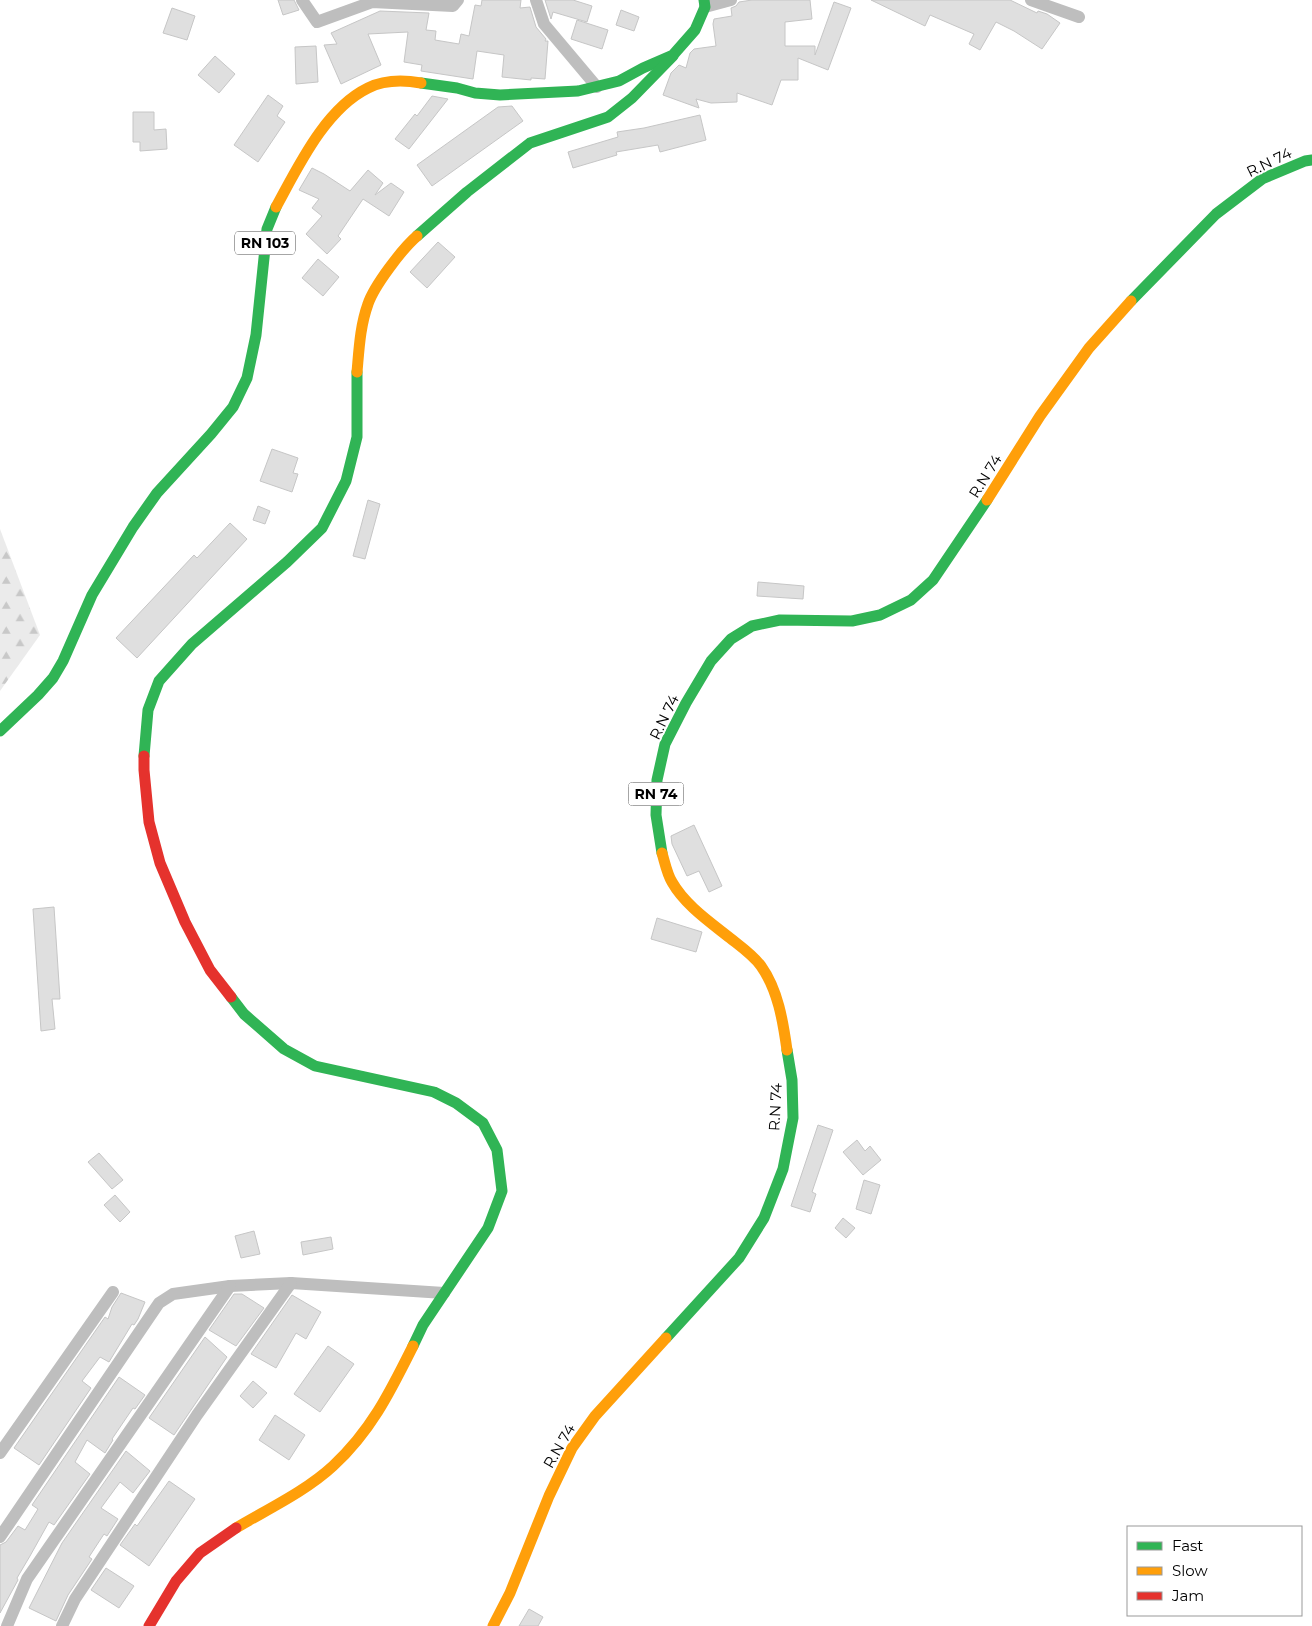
<svg xmlns="http://www.w3.org/2000/svg" width="1312" height="1626" font-family="Montserrat,sans-serif">
  <style>
    .forest { fill: url(#forest-firs) }
    .building { fill: #dfdfdf; stroke: #c6c6c6 }
    .lines { fill: none; stroke-linecap: round; stroke-linejoin: round }
    .street { stroke: #bebebe; stroke-width: 12 }
    .fast { stroke: #30b455; stroke-width: 11 }
    .slow { stroke: #ff9f0a; stroke-width: 11 }
    .jam { stroke: #e5322d; stroke-width: 11 }
    .labels { text-anchor: middle; dominant-baseline: central; stroke-width: 4; stroke-linejoin: round; paint-order: stroke }
    .shield { fill: #fff; stroke: #4c4c4c; stroke-width: 1 }
    .shield-label { font-size: 14px; font-weight: bold; fill: #000 }
    .street-label { font-size: 15px; fill: #000; stroke: #fff }
  </style>
  <defs>
    <pattern id="forest-firs" width="22" height="20" patternUnits="userSpaceOnUse" patternTransform="scale(1.25)"><rect width="22" height="20" fill="#ebebeb"/><path d="M5 1l3.5 6h-7zM16 11l3.5 6h-7z" fill="#c8c8c8"/></pattern>
  </defs>
  <rect width="100%" height="100%" fill="#fff"/>
  <path class="forest" d="M0 529 40 635 0 691Z"/>
  <g class="building">
    <path d="M278 0H294L299 10 283 15Z"/>
    <path d="M482 0H521L520 8 530 7 536 27 546 39 545 41H548L545 79 531 78V80L502 77 504 55 477 51 473 79 421 71 422 65 404 62 408 32 368 34 381 65 341 84 324 45 337 44 331 33 380 11 429 13 426 30 436 31 435 40 459 44 461 34 469 36 475 5 481 6Z"/>
    <path d="M545 0H573L592 6 587 22 553 12 551 19Z"/>
    <path d="M752 0H810L812 19 785 22V46H815V55L834 2 851 8 828 70 798 58V80H781L772 105 737 93V102L711 103 696 99 699 108 663 95 671 73 679 65 686 68 690 53 694 49 716 46 713 24 714 19 732 16 731 8 736 6 739 2Z"/>
    <path d="M871 0H1010L1037 13 1038 11 1047 14 1060 23 1042 49 1014 31 996 22 980 50 969 44 974 34 930 15 925 26Z"/>
    <path d="M172 8 195 16 187 40 163 33Z"/>
    <path d="M621 10 639 17 634 31 616 25Z"/>
    <path d="M577 20 608 30 602 49 571 39Z"/>
    <path d="M316 46 318 82 296 84 295 47Z"/>
    <path d="M215 56 235 74 219 93 198 75Z"/>
    <path d="M268 95 283 106 277 116 285 122 258 162 234 145Z"/>
    <path d="M432 96 448 99 409 149 395 139 415 114 417 116Z"/>
    <path d="M512 106 523 121 432 186 417 165 498 107Z"/>
    <path d="M133 112H154V130L166 129 167 149 140 151V142H133Z"/>
    <path d="M700 115 706 140 660 152 658 145 616 152 617 155 573 168 568 152 618 137 617 132 644 128Z"/>
    <path d="M312 168 324 174 350 191 368 170 383 183 375 195 391 183 404 192 389 216 363 199 338 236 341 239 327 254 306 234 322 216 312 208 319 199 299 190Z"/>
    <path d="M438 242 455 257 427 288 410 272Z"/>
    <path d="M318 259 339 277 323 296 302 278Z"/>
    <path d="M272 449 298 458 293 473 298 474 292 492 260 481Z"/>
    <path d="M368 500 380 504 365 559 353 556Z"/>
    <path d="M258 506 270 511 265 524 253 520Z"/>
    <path d="M230 523 247 539 137 658 116 638 194 555 197 558Z"/>
    <path d="M758 582 804 586 803 599 757 596Z"/>
    <path d="M694 825 722 886 709 892 699 871 687 876 672 844 671 836Z"/>
    <path d="M54 907 60 999H52L55 1029 41 1031 33 909Z"/>
    <path d="M657 918 702 932 696 952 651 939Z"/>
    <path d="M818 1125 833 1130 812 1192 816 1194 810 1212 791 1206Z"/>
    <path d="M857 1140 865 1151 870 1146 881 1160 863 1175 843 1152Z"/>
    <path d="M99 1153 123 1180 112 1189 88 1162Z"/>
    <path d="M864 1180 880 1185 871 1214 856 1209Z"/>
    <path d="M115 1195 130 1212 120 1222 104 1205Z"/>
    <path d="M843 1218 855 1228 846 1238 835 1228Z"/>
    <path d="M254 1231 260 1254 241 1258 235 1236Z"/>
    <path d="M331 1237 333 1249 303 1255 301 1242Z"/>
    <path d="M121 1293 145 1302 138 1319 134 1325 132 1324 109 1362 100 1357 82 1381 91 1388 39 1465 14 1448 105 1317 108 1319 112 1307Z"/>
    <path d="M234 1294H242L264 1308 236 1346 209 1330Z"/>
    <path d="M292 1295 321 1312 306 1339 296 1333 276 1368 251 1354Z"/>
    <path d="M205 1337 227 1357 174 1435 149 1418Z"/>
    <path d="M328 1346 354 1364 320 1412 294 1394Z"/>
    <path d="M119 1377 145 1395 135 1409 133 1408 112 1439 113 1440 105 1453 87 1440 75 1462 90 1474 54 1525 49 1522 30 1556 17 1578 18 1580 0 1613V1545L6 1542 18 1526 25 1530 38 1509 32 1505Z"/>
    <path d="M253 1381 267 1393 253 1408 240 1396Z"/>
    <path d="M275 1415 305 1435 289 1460 259 1440Z"/>
    <path d="M126 1451 150 1471 133 1493 120 1482 101 1508 118 1519 107 1536 104 1534 89 1557 92 1559 68 1595 56 1621 29 1608 62 1543Z"/>
    <path d="M169 1481 195 1499 149 1566 120 1545 135 1524 137 1526Z"/>
    <path d="M106 1568 134 1586 119 1608 91 1590Z"/>
    <path d="M529 1609 543 1617 538 1626H519Z"/>
  </g>
  <g class="lines">
    <g class="street">
      <path d="M302 0 317 22 372 2 453 6 458 0"/>
      <path d="M536 0 544 24 597 87"/>
      <path d="M1031 0 1079 17"/>
      <path d="M705 7 731 0"/>
      <path d="M0 1453 113 1292"/>
      <path d="M0 1537 159 1303 173 1294 230 1286 291 1283 444 1293"/>
      <path d="M7 1626 27 1579 230 1286"/>
      <path d="M62 1626 75 1599 197 1415 291 1283"/>
    </g>
    <g class="fast">
      <path d="M421 83 457 88 475 93 500 95 578 91 619 81 643 68 673 55 695 30 705 7 704 0"/>
      <path d="M417 236 467 192 530 143 608 117 632 98 673 56"/>
      <path d="M1131 301 1216 214 1262 179 1305 161 1312 160"/>
      <path d="M0 731 38 695 53 678 63 661 92 595 133 527 157 493 211 434 233 407 247 378 256 335 267 229 276 207"/>
      <path d="M144 756 148 710 159 681 192 644 287 562 322 528 346 481 357 437V372"/>
      <path d="M662 853 656 815 657 780 665 744 686 703 711 661 731 639 752 626 780 620 852 621 880 615 911 600 933 580 987 500"/>
      <path d="M231 997 244 1014 284 1049 315 1066 434 1092 456 1103 483 1123 497 1150 502 1191 488 1228 423 1325 413 1346"/>
      <path d="M666 1338 739 1258 764 1218 783 1169 793 1118 792 1080 787 1050"/>
    </g>
    <g class="slow">
      <path d="M276 207C298 167 325 109 368 88 384 80 404 80 421 83"/>
      <path d="M357 372C359 350 360 326 368 304 374 286 402 249 417 236"/>
      <path d="M987 500 1040 416 1089 348 1131 301"/>
      <path d="M662 853C665 863 667 874 672 882 685 905 710 922 730 938 740 946 753 955 761 966 778 990 783 1021 787 1050"/>
      <path d="M236 1528C268 1509 306 1491 333 1466 371 1431 390 1392 413 1346"/>
      <path d="M493 1626 510 1593 549 1496 572 1448 595 1416 666 1338"/>
    </g>
    <g class="jam">
      <path d="M144 756V770L149 822 160 863 185 922 210 970 231 997"/>
      <path d="M149 1626 176 1581 200 1553 236 1528"/>
    </g>
  </g>
  <g class="labels">
    <g class="shield">
      <rect x="235" y="231.5" width="60" height="23" rx="4"/>
      <rect x="628.5" y="782.5" width="55" height="23" rx="4"/>
    </g>
    <g class="shield-label">
      <text x="265" y="243">RN 103</text>
      <text x="656" y="794">RN 74</text>
    </g>
    <g class="street-label">
      <text transform="translate(1269 162) rotate(-26)">R.N 74</text>
      <text transform="translate(985 476) rotate(-58)">R.N 74</text>
      <text transform="translate(664 717) rotate(-64)">R.N 74</text>
      <text transform="translate(775 1107) rotate(-87)">R.N 74</text>
      <text transform="translate(559 1446) rotate(-60)">R.N 74</text>
    </g>
  </g>
  <rect x="1127" y="1526" width="175" height="90" fill="#ffffff" stroke="#999999"/>
  <rect x="1137" y="1542" width="25" height="8" fill="#30b455" stroke="#999999"/>
  <text x="1172" y="1551" font-size="15" fill="#000000">Fast</text>
  <rect x="1137" y="1567" width="25" height="8" fill="#ff9f0a" stroke="#999999"/>
  <text x="1172" y="1576" font-size="15" fill="#000000">Slow</text>
  <rect x="1137" y="1592" width="25" height="8" fill="#e5322d" stroke="#999999"/>
  <text x="1172" y="1601" font-size="15" fill="#000000">Jam</text>
</svg>
